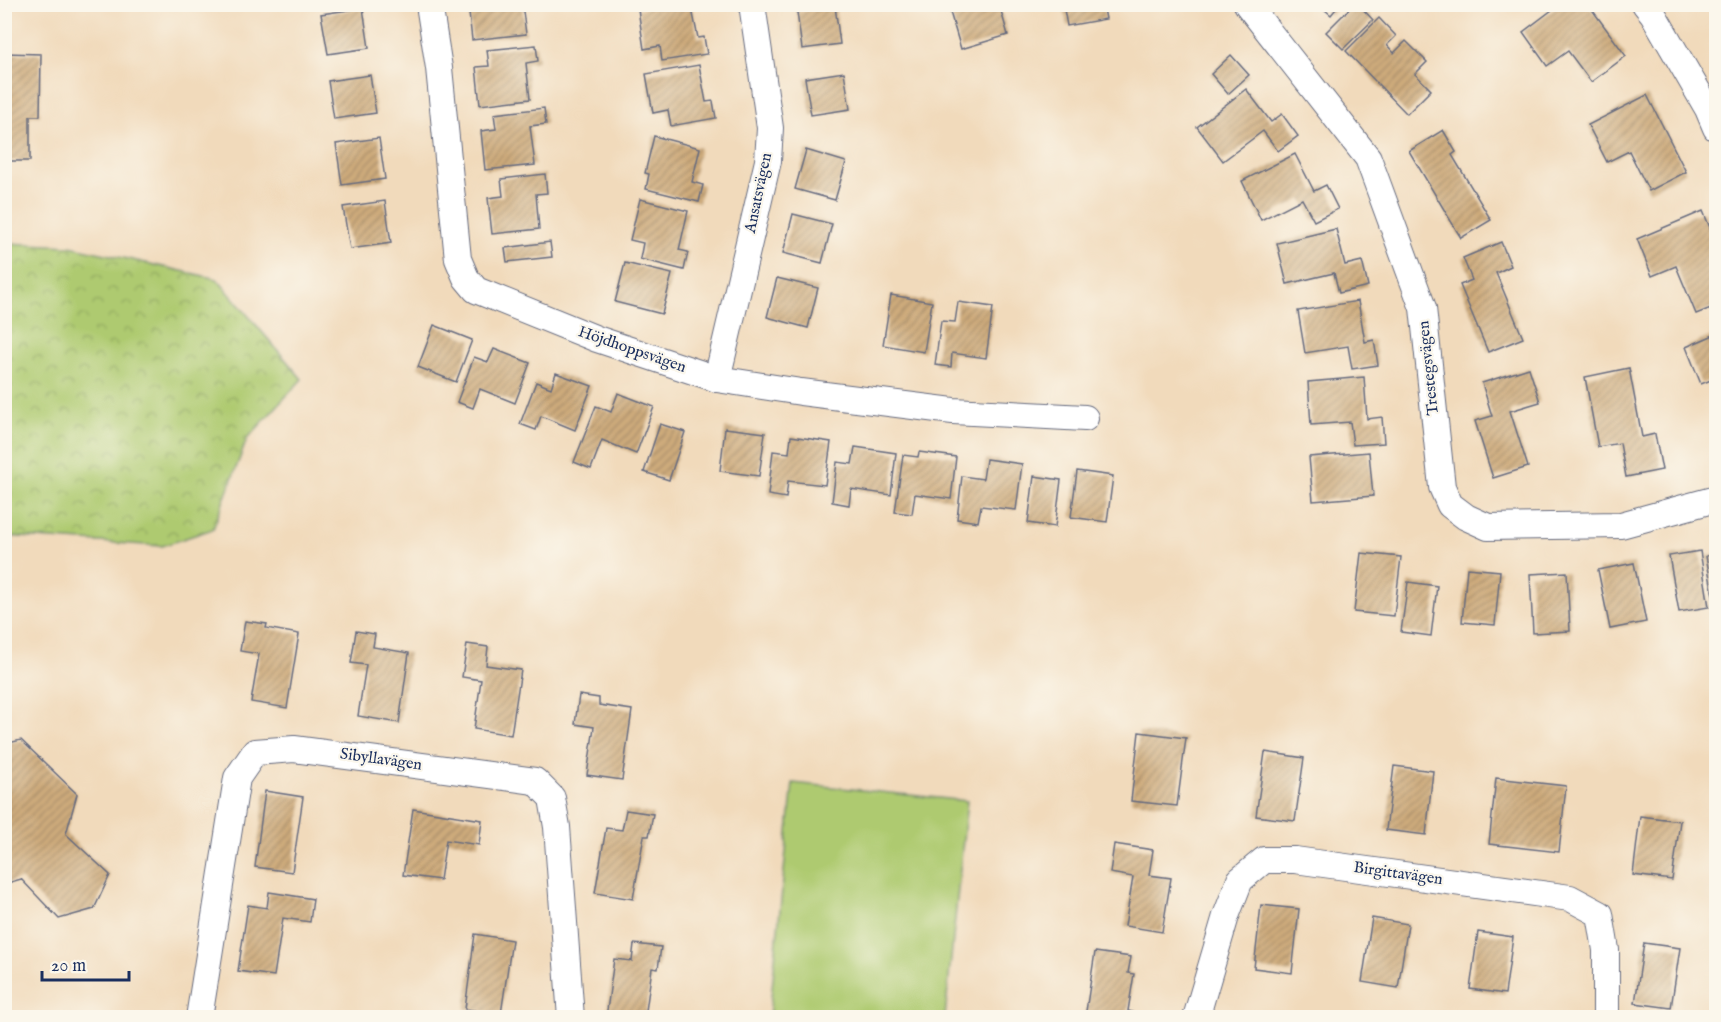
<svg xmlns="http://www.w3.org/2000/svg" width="1721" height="1022" font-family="'IM FELL English',serif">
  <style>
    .grass { fill: #aeca70; stroke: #647c67; stroke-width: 1.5 }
    .park { fill: url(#park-crowns); stroke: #647c67; stroke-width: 1.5 }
    .building { fill: url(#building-hatch) }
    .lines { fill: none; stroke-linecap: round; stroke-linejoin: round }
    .street-casing { stroke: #666b7f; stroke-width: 28 }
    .street { stroke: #fff; stroke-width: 26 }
    .labels { text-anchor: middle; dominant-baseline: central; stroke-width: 4.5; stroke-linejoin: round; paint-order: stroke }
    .street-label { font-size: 16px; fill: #1b2f5e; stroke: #fbf7ec }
  </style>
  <defs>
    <pattern id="park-crowns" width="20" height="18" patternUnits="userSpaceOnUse" patternTransform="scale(1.5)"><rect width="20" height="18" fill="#aeca70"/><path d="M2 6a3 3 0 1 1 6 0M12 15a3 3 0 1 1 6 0" fill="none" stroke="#8da45f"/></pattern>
    <pattern id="building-hatch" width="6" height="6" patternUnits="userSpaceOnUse" patternTransform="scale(1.5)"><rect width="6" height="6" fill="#ceab7c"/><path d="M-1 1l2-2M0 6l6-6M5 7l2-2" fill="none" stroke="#a68c69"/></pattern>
  </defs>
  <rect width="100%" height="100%" fill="#fbf7ec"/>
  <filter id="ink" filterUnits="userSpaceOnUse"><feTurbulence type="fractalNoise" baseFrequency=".0167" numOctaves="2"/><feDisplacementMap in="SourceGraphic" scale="12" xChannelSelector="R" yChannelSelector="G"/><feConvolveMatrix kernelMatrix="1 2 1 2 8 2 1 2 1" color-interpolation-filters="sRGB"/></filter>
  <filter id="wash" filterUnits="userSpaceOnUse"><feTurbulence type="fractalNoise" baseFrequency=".008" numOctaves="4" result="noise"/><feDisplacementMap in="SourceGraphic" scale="24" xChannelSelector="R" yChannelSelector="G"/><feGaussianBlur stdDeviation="1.35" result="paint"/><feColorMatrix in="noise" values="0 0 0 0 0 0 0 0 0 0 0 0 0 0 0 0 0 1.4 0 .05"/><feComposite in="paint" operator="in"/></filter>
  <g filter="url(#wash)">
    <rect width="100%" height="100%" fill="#f1dabb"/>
    <path class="grass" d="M793 783 967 801 945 1017H769Z"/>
    <path class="park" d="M5 243 70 246 217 279 302 379 247 439 213 529 162 546 5 536Z"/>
    <g id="blocks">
      <g class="building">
        <path d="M468 4H522L526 34 472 40Z"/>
        <path d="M665 4H691L698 38 704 37 707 54 662 61 660 46 644 49 638 9Z"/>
        <path d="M977 4H999L1008 35 961 49 950 12Z"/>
        <path d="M1063 4H1103L1106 19 1067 26Z"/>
        <path d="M1318 4H1340L1331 15Z"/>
        <path d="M1354 4H1358L1373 20 1343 49 1326 32Z"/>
        <path d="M1560 4H1588L1626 56 1591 82 1568 51 1547 66 1523 32Z"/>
        <path d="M835 6 840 44 802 49 797 12Z"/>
        <path d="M363 8 369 48 328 54 321 14Z"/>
        <path d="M1379 18 1396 36 1387 45 1394 53 1406 41 1427 62 1415 74 1431 90 1407 114 1346 51Z"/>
        <path d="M536 45 538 61 526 63 530 99 480 105 476 67 489 66 487 50Z"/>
        <path d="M4 53 41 54 40 116H30V161H4Z"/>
        <path d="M1231 55 1249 75 1228 94 1211 74Z"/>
        <path d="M699 65 706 102 713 101 716 118 671 126 668 110 653 113 646 74Z"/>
        <path d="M844 72 850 109 811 115 805 78Z"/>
        <path d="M370 75 376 113 334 119 328 81Z"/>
        <path d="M1246 89 1271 122 1282 114 1298 136 1278 151 1263 131 1223 161 1197 127Z"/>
        <path d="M1647 95 1686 172 1649 191 1629 151 1607 162 1588 125Z"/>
        <path d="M544 108 546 124 530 126 535 165 485 170 481 131 496 129 494 114Z"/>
        <path d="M1443 130 1456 152 1452 155 1491 220 1461 238 1409 151Z"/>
        <path d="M654 136 700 148 692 182 703 185 699 202 646 189 649 174 645 173Z"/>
        <path d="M379 138 385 179 342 185 336 144Z"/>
        <path d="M806 150 846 162 835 200 795 189Z"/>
        <path d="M1295 154 1314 191 1326 185 1338 209 1314 221 1302 199 1261 220 1242 181Z"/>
        <path d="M545 174 547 193 536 194 539 229 492 234 488 198 503 196 501 179Z"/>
        <path d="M640 199 688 211 679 250 688 252 684 270 640 259 643 243 630 240Z"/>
        <path d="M385 201 391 243 350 249 343 207Z"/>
        <path d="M1703 211 1716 242V306L1696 314 1676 266 1652 276 1637 239Z"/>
        <path d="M793 214 832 224 822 263 783 253Z"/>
        <path d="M1336 229 1345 265 1362 261 1368 286 1339 293 1334 273 1287 284 1277 243Z"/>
        <path d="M550 242 552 257 507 262 505 248Z"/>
        <path d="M1501 242 1511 266 1496 273 1523 338 1488 352 1460 285 1472 280 1463 258Z"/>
        <path d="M625 263 672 274 662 314 615 302Z"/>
        <path d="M777 278 818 288 808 328 767 317Z"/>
        <path d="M891 295 932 302 924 352 883 345Z"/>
        <path d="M1358 301 1365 342 1374 340 1378 365 1352 369 1348 346 1305 353 1298 311Z"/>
        <path d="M958 302 993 307 986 358 952 353 951 367 935 365 941 321 955 322Z"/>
        <path d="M434 325 472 340 456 382 418 367Z"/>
        <path d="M1716 334V378L1701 384 1686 347Z"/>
        <path d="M494 349 530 363 515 403 480 389 473 408 457 402 474 357 488 362Z"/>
        <path d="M1529 368 1540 402 1510 411 1528 467 1493 478 1475 421 1492 416 1482 383Z"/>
        <path d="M1629 368 1642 437 1655 434 1662 470 1626 477 1620 443 1598 447 1585 377Z"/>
        <path d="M556 373 592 386 575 430 541 416 536 430 520 424 536 382 551 388Z"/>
        <path d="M1364 377 1367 419 1382 417 1384 443 1353 445 1350 422 1311 425 1308 382Z"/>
        <path d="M618 393 654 407 636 454 602 440 591 469 574 462 596 406 611 412Z"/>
        <path d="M660 424 685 432 669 480 644 472Z"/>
        <path d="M725 428 765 433 759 476 720 471Z"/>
        <path d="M791 436 831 442 825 485 788 481 786 498 768 495 773 451 789 453Z"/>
        <path d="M855 447 896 453 891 495 851 489 849 505 832 502 837 462 852 464Z"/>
        <path d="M919 452 956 457 951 499 915 494 912 514 895 512 903 455 918 457Z"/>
        <path d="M1369 452 1373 496 1313 501 1309 457Z"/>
        <path d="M986 459 1022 464 1016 510 981 506 978 522 957 519 962 476 983 479Z"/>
        <path d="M1077 471 1113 476 1107 522 1071 517Z"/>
        <path d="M1034 476 1061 480 1055 527 1028 523Z"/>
        <path d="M1700 551 1709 607 1679 612 1669 556Z"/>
        <path d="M1361 553 1401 557 1394 616 1354 612Z"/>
        <path d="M1716 554V600L1714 601 1706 556Z"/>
        <path d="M1634 563 1646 622 1610 629 1598 570Z"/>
        <path d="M1467 568 1500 571 1495 625 1462 622Z"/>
        <path d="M1567 572 1570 631 1533 633 1530 574Z"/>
        <path d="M1408 582 1437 586 1431 636 1401 632Z"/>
        <path d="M245 621 267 624 266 628 299 634 287 708 251 702 259 654 240 651Z"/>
        <path d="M356 631 375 634 373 647 409 653 399 723 358 716 366 665 351 663Z"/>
        <path d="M467 644 488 647 486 665 521 670 511 735 474 729 481 680 462 677Z"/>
        <path d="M579 695 599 698V705L632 710 622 780 587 775 594 727 575 724Z"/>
        <path d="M1139 732 1186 738 1177 806 1131 801Z"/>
        <path d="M21 740 77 794 66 834 110 875 94 909 59 919 21 879 4 884V744Z"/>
        <path d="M1265 752 1304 758 1295 821 1256 816Z"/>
        <path d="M1394 766 1433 771 1426 835 1386 830Z"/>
        <path d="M1496 778 1566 786 1559 852 1489 844Z"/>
        <path d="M265 791 303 797 292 872 255 867Z"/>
        <path d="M413 809 482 820 479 845 446 840 440 880 403 875Z"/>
        <path d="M626 810 653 814 649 836H644L633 899 595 893 606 828 622 830Z"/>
        <path d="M1640 816 1680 821 1672 880 1633 875Z"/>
        <path d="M1114 844 1153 850 1149 875 1171 878 1162 932 1125 926 1133 877 1110 873Z"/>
        <path d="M269 892 313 899 310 922 283 918 274 976 238 971 248 905 267 908Z"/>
        <path d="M1261 905 1299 909 1292 973 1254 968Z"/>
        <path d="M1372 918 1408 924 1398 988 1362 982Z"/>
        <path d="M1478 932 1513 937 1505 994 1470 989Z"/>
        <path d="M475 934 512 940 501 1014 465 1009Z"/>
        <path d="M1644 943 1680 948 1671 1008 1635 1003Z"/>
        <path d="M634 944 661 947 658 969 652 968 645 1018H606L614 959 632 961Z"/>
        <path d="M1095 952 1131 957 1128 973 1134 974 1128 1011 1133 1012V1018H1085Z"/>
      </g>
    </g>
  </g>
  <g filter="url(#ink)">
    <use href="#blocks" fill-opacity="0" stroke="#666b7f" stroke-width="1.5"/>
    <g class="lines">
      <defs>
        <g id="street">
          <path d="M429 4 439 68 458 259 466 278 476 290 597 339 717 379 801 392 953 411 1085 418"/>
          <path d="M1247 4 1368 158 1423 308 1442 487 1450 505 1466 517 1488 527 1621 525 1716 499"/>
          <path d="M1645 4 1653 14 1708 109 1716 128"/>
          <path d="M717 379 768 161 770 128 752 4"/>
          <path d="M199 1018 237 778 255 752 294 749 535 781 552 798 557 827 571 1018"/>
          <path d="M1196 1018 1226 916 1240 880 1264 860H1295L1570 898 1600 914 1606 950V1018"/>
        </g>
      </defs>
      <use href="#street" class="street-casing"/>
      <use href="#street" class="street"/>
    </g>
  </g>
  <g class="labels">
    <g class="street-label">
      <text transform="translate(759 193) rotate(-78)">Ansatsvägen</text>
      <text transform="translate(632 350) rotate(19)">Höjdhoppsvägen</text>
      <text transform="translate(1429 368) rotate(-96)">Trestegsvägen</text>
      <text transform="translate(381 760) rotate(8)">Sibyllavägen</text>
      <text transform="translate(1398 874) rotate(8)">Birgittavägen</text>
    </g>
  </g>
  <rect width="1721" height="1022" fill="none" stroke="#fbf7ec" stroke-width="24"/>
  <path d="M42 971v9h87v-9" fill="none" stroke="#1b2f5e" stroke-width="3"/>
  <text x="51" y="971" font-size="18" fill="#1b2f5e" stroke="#fbf7ec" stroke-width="4.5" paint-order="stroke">20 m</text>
</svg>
